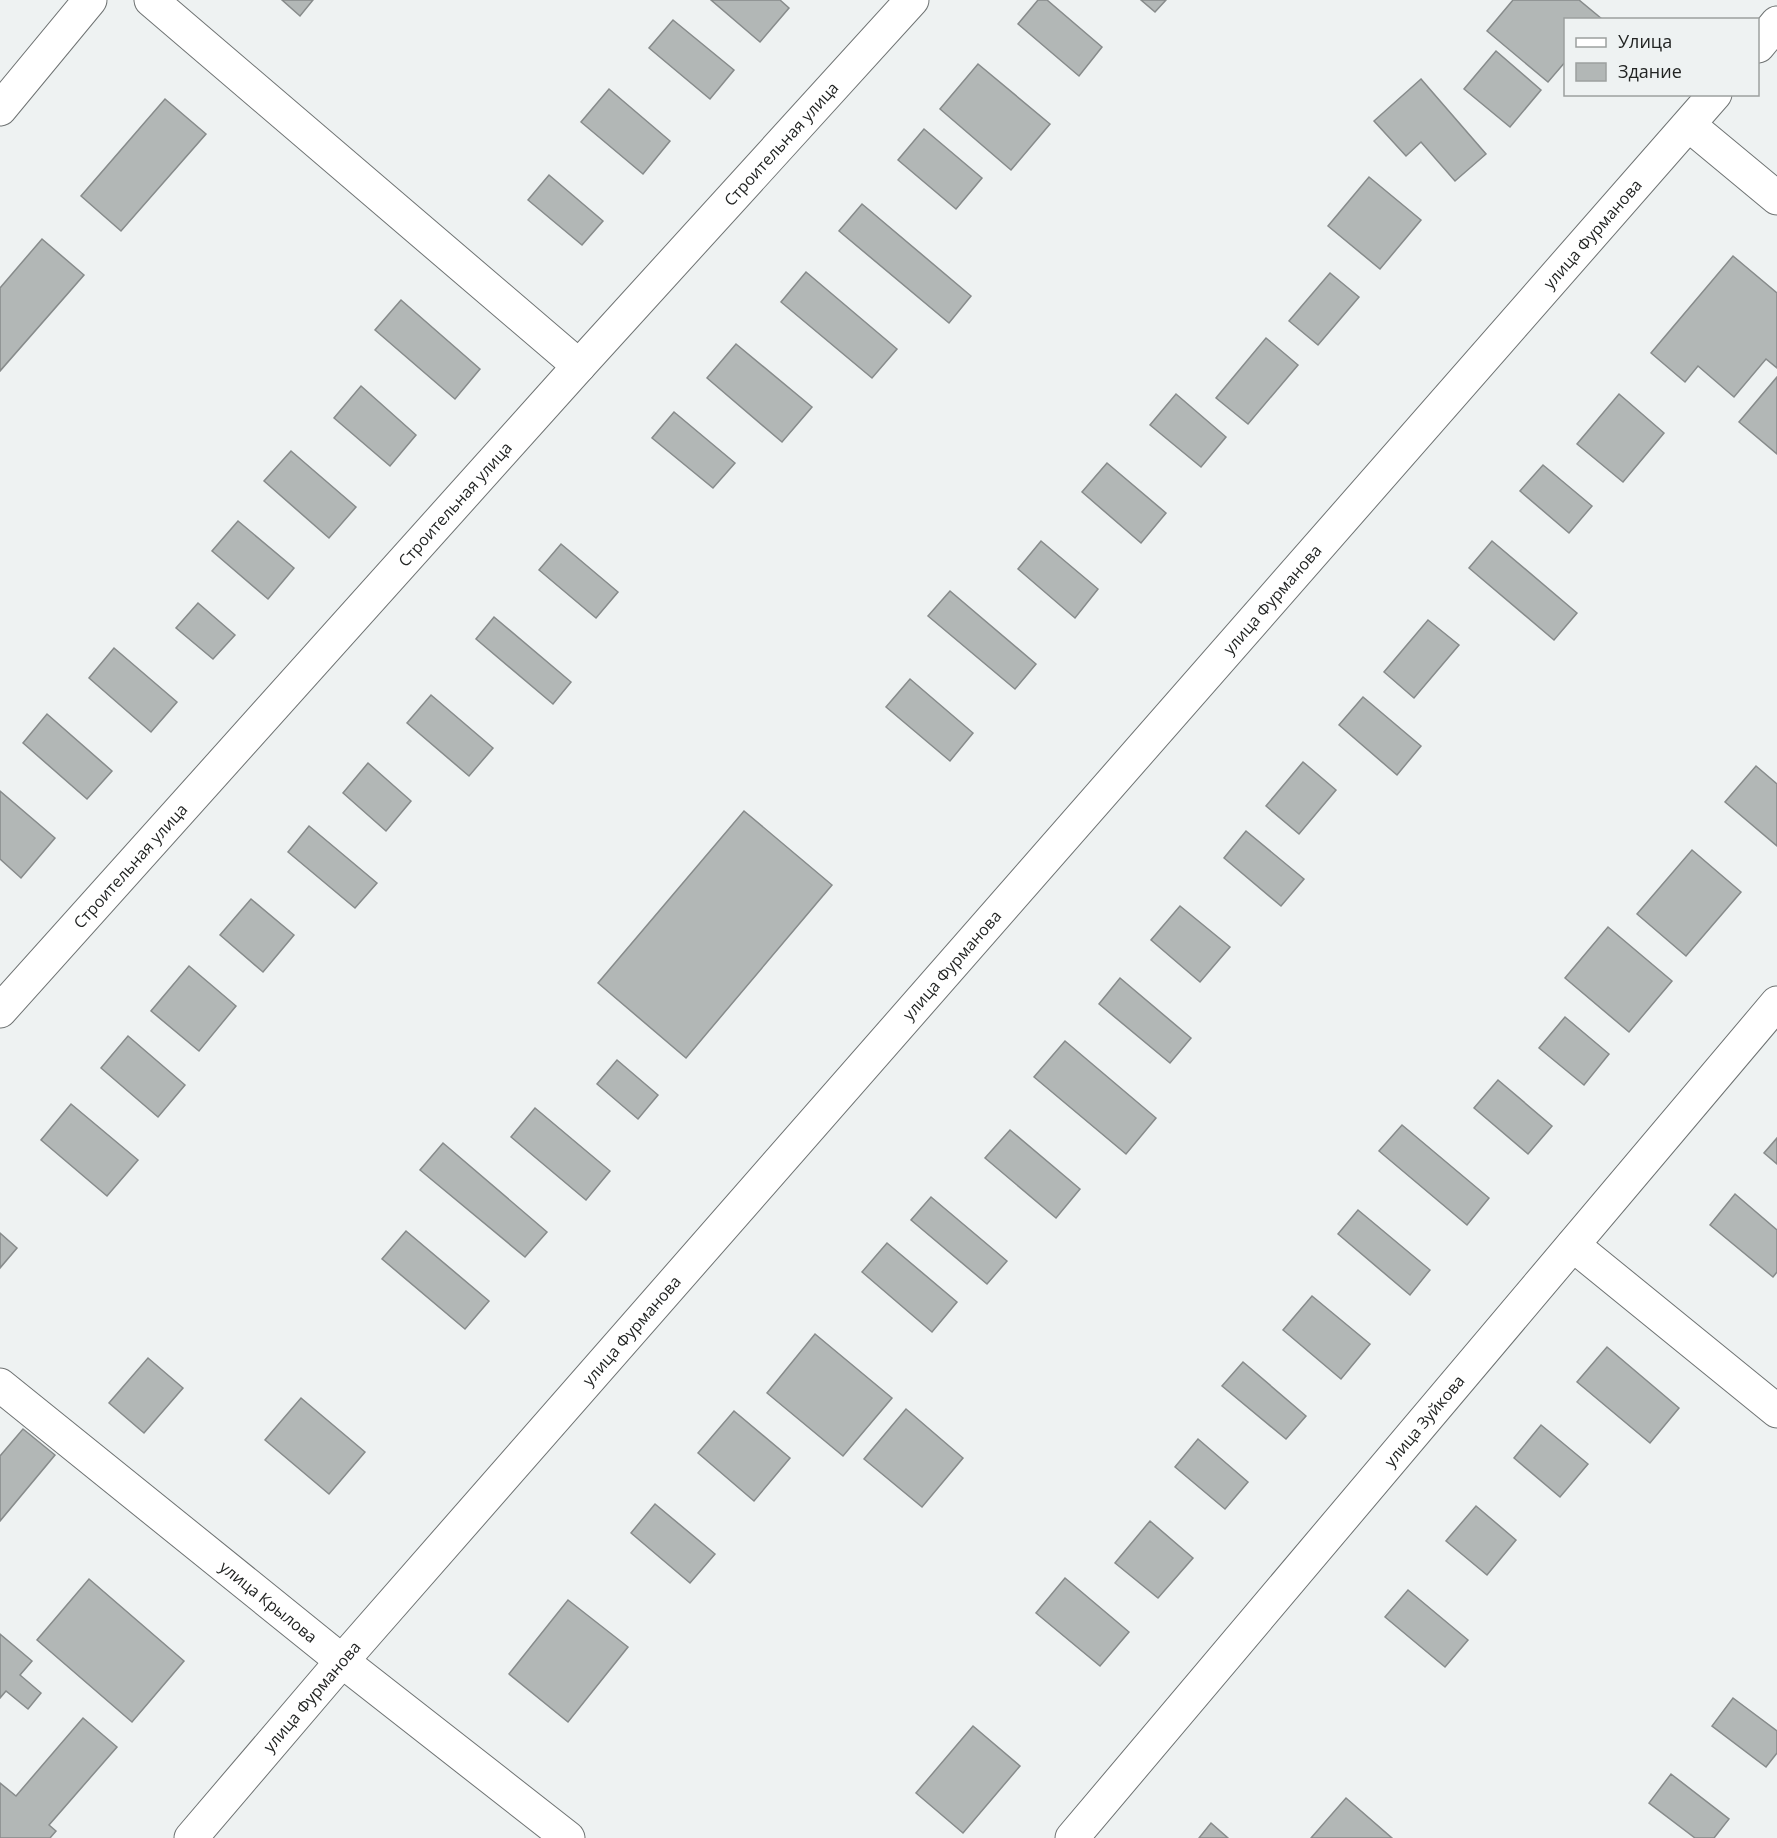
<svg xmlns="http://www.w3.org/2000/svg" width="1777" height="1838" font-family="'Open Sans',sans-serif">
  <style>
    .building { fill: #b2b7b6; stroke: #878b8b; stroke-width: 1.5 }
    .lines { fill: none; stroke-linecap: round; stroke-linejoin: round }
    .street-casing { stroke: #6f7373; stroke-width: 35 }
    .secondary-casing { stroke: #6f7373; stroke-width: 35 }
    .street { stroke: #fff; stroke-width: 33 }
    .secondary { stroke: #fff; stroke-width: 33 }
    .labels { text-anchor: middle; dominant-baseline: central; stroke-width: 4.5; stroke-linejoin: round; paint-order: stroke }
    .street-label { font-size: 16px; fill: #222423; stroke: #eef2f2 }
  </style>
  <rect width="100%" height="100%" fill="#eef2f2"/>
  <g class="building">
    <path d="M282 0H313L300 16Z"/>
    <path d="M711 0H780L789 8 760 42Z"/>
    <path d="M1038 0H1047L1102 47 1079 76 1018 24Z"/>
    <path d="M1141 0H1166L1155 12Z"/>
    <path d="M1513 0H1579L1602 19 1566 20V61L1548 82 1487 31Z"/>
    <path d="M673 20 734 70 710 99 649 48Z"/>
    <path d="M1496 51 1541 90 1510 127 1464 89Z"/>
    <path d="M978 64 1050 124 1011 170 940 109Z"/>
    <path d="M1421 79 1486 154 1455 181 1421 142 1406 156 1374 121Z"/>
    <path d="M609 89 670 141 643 174 581 122Z"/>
    <path d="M165 99 206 134 121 231 81 196Z"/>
    <path d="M924 129 982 178 956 209 898 160Z"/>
    <path d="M549 175 603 221 582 245 528 200Z"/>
    <path d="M1369 177 1421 220 1380 269 1328 226Z"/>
    <path d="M862 204 971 296 949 323 839 231Z"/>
    <path d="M42 239 84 275 0 371V288Z"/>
    <path d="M1733 256 1777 293V368L1766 359 1734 397 1698 366 1685 382 1651 353Z"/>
    <path d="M806 272 897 349 872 378 781 302Z"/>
    <path d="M1330 273 1359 297 1318 345 1289 321Z"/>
    <path d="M401 300 480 369 455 399 375 330Z"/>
    <path d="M1266 338 1298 365 1248 424 1216 398Z"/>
    <path d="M736 344 812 407 782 442 707 378Z"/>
    <path d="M1777 377V454L1739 422Z"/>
    <path d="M361 386 416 435 390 466 334 418Z"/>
    <path d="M1176 394 1226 437 1201 467 1150 425Z"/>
    <path d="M1619 394 1664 433 1623 482 1577 444Z"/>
    <path d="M674 412 735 463 713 488 652 438Z"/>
    <path d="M291 451 356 507 329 538 264 481Z"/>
    <path d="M1107 463 1166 513 1141 543 1082 492Z"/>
    <path d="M1543 465 1592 506 1569 533 1520 491Z"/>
    <path d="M238 521 294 568 268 599 212 551Z"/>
    <path d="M1041 541 1098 589 1075 618 1018 569Z"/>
    <path d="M1492 541 1577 613 1554 640 1469 568Z"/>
    <path d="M561 544 618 592 596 618 539 570Z"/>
    <path d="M950 591 1036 664 1015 689 928 616Z"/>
    <path d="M198 603 235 635 213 659 176 628Z"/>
    <path d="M494 617 571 682 553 704 476 639Z"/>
    <path d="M1428 620 1459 645 1414 698 1384 672Z"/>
    <path d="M114 648 177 702 151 732 89 678Z"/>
    <path d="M910 679 973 733 950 761 886 707Z"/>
    <path d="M431 695 493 748 469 776 407 723Z"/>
    <path d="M1363 697 1421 746 1397 775 1339 725Z"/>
    <path d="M47 714 112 771 87 799 23 743Z"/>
    <path d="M1303 762 1336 790 1299 834 1266 806Z"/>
    <path d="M368 763 411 801 386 831 343 793Z"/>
    <path d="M1756 766 1777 784V846L1725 802Z"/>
    <path d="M0 791 55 838 21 878 0 859Z"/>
    <path d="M744 811 832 885 686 1058 598 983Z"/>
    <path d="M309 826 377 883 355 908 288 852Z"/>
    <path d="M1246 831 1304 879 1281 906 1224 858Z"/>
    <path d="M1692 850 1741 892 1686 956 1637 914Z"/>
    <path d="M251 899 294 935 263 972 220 935Z"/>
    <path d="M1180 906 1230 947 1200 982 1151 940Z"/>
    <path d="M1608 927 1672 981 1629 1032 1565 978Z"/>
    <path d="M189 966 236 1006 199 1051 151 1011Z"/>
    <path d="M1120 978 1191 1038 1170 1063 1099 1004Z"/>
    <path d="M1565 1017 1609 1054 1584 1085 1539 1048Z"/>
    <path d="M128 1036 185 1085 158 1117 101 1068Z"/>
    <path d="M1065 1041 1156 1118 1126 1154 1034 1077Z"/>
    <path d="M617 1060 658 1095 638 1119 597 1084Z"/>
    <path d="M1498 1080 1552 1126 1528 1154 1474 1108Z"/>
    <path d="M71 1104 138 1160 107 1196 41 1140Z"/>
    <path d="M535 1108 610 1171 586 1200 511 1137Z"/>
    <path d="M1402 1125 1489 1198 1467 1225 1379 1151Z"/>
    <path d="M1010 1130 1080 1189 1056 1218 985 1158Z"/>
    <path d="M1777 1138V1164L1764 1153Z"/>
    <path d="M443 1143 547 1232 525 1257 420 1170Z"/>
    <path d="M1735 1194 1777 1230V1272L1773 1277 1710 1225Z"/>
    <path d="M931 1197 1007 1261 987 1284 911 1220Z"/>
    <path d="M1358 1210 1430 1270 1410 1295 1338 1234Z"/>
    <path d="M406 1231 489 1301 465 1329 382 1259Z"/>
    <path d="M0 1233 17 1248 0 1268Z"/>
    <path d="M887 1243 957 1302 932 1332 862 1272Z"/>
    <path d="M1312 1296 1370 1344 1341 1379 1283 1330Z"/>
    <path d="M815 1334 892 1398 843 1456 767 1393Z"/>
    <path d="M1607 1347 1679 1408 1650 1443 1577 1382Z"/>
    <path d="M148 1358 183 1388 144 1433 109 1403Z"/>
    <path d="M1243 1362 1306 1416 1286 1439 1222 1386Z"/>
    <path d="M301 1398 365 1452 329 1494 265 1440Z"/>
    <path d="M906 1409 963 1458 922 1507 864 1459Z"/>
    <path d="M734 1411 790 1458 754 1501 698 1453Z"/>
    <path d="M1541 1425 1588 1464 1560 1497 1514 1458Z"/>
    <path d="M23 1429 55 1455 0 1521V1456Z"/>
    <path d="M1198 1439 1248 1482 1225 1509 1175 1467Z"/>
    <path d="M655 1504 715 1554 690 1583 631 1533Z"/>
    <path d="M1476 1506 1516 1540 1487 1575 1446 1541Z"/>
    <path d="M1150 1521 1193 1558 1158 1598 1115 1563Z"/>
    <path d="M1065 1578 1129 1632 1100 1666 1036 1613Z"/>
    <path d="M89 1579 184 1661 132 1722 37 1640Z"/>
    <path d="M1408 1590 1468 1640 1445 1667 1385 1617Z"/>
    <path d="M568 1600 628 1647 568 1722 509 1674Z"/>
    <path d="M0 1634 32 1661 20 1675 41 1693 28 1709 6 1691 0 1698Z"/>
    <path d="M1733 1698 1777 1731V1753L1766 1767 1712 1726Z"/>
    <path d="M83 1718 117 1747 49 1825 56 1831 50 1838H0V1783L16 1796Z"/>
    <path d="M973 1726 1020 1766 963 1833 916 1793Z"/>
    <path d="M1671 1774 1729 1819 1714 1838H1695L1649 1803Z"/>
    <path d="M1346 1798 1392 1838H1311Z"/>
    <path d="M1211 1823 1228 1838H1199Z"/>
  </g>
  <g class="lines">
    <defs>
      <g id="street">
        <path d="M151 0 579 366"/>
        <path d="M0 109 90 0"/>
        <path d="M1689 125 1777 198"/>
        <path id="s1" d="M0 1011 579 366 912 0"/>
        <path d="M1573 1245 1777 1411"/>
        <path id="s2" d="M0 1385 342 1661 568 1838"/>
        <path id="s3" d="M1072 1838 1777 1003"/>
      </g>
      <g id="secondary">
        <path d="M1758 46 1777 23"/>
        <path id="s4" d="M191 1838 342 1661 1715 94"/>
      </g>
    </defs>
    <use href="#street" class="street-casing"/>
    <use href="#secondary" class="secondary-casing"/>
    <use href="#street" class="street"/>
    <use href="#secondary" class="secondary"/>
  </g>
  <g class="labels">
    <g class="street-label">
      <text stroke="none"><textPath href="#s1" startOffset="1167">Строительная улица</textPath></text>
      <text stroke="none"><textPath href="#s4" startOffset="2130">улица Фурманова</textPath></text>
      <text stroke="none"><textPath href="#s1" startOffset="681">Строительная улица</textPath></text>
      <text stroke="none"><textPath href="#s4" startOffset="1644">улица Фурманова</textPath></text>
      <text stroke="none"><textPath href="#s1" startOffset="195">Строительная улица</textPath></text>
      <text stroke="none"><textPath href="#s4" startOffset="1158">улица Фурманова</textPath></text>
      <text stroke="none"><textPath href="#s4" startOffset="672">улица Фурманова</textPath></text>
      <text stroke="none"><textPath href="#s3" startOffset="546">улица Зуйкова</textPath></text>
      <text stroke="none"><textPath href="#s2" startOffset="345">улица Крылова</textPath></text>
      <text stroke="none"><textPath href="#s4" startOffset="186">улица Фурманова</textPath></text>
    </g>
  </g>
  <rect x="1564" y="18" width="195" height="78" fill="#eef2f2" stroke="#9ca09f" stroke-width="1.5"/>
  <rect x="1576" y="38" width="30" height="9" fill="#ffffff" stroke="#9ca09f" stroke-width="1.5"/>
  <text x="1618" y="48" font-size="18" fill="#222423">Улица</text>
  <rect x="1576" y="63" width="30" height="18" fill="#b2b7b6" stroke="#9ca09f" stroke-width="1.5"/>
  <text x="1618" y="78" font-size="18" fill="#222423">Здание</text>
</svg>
